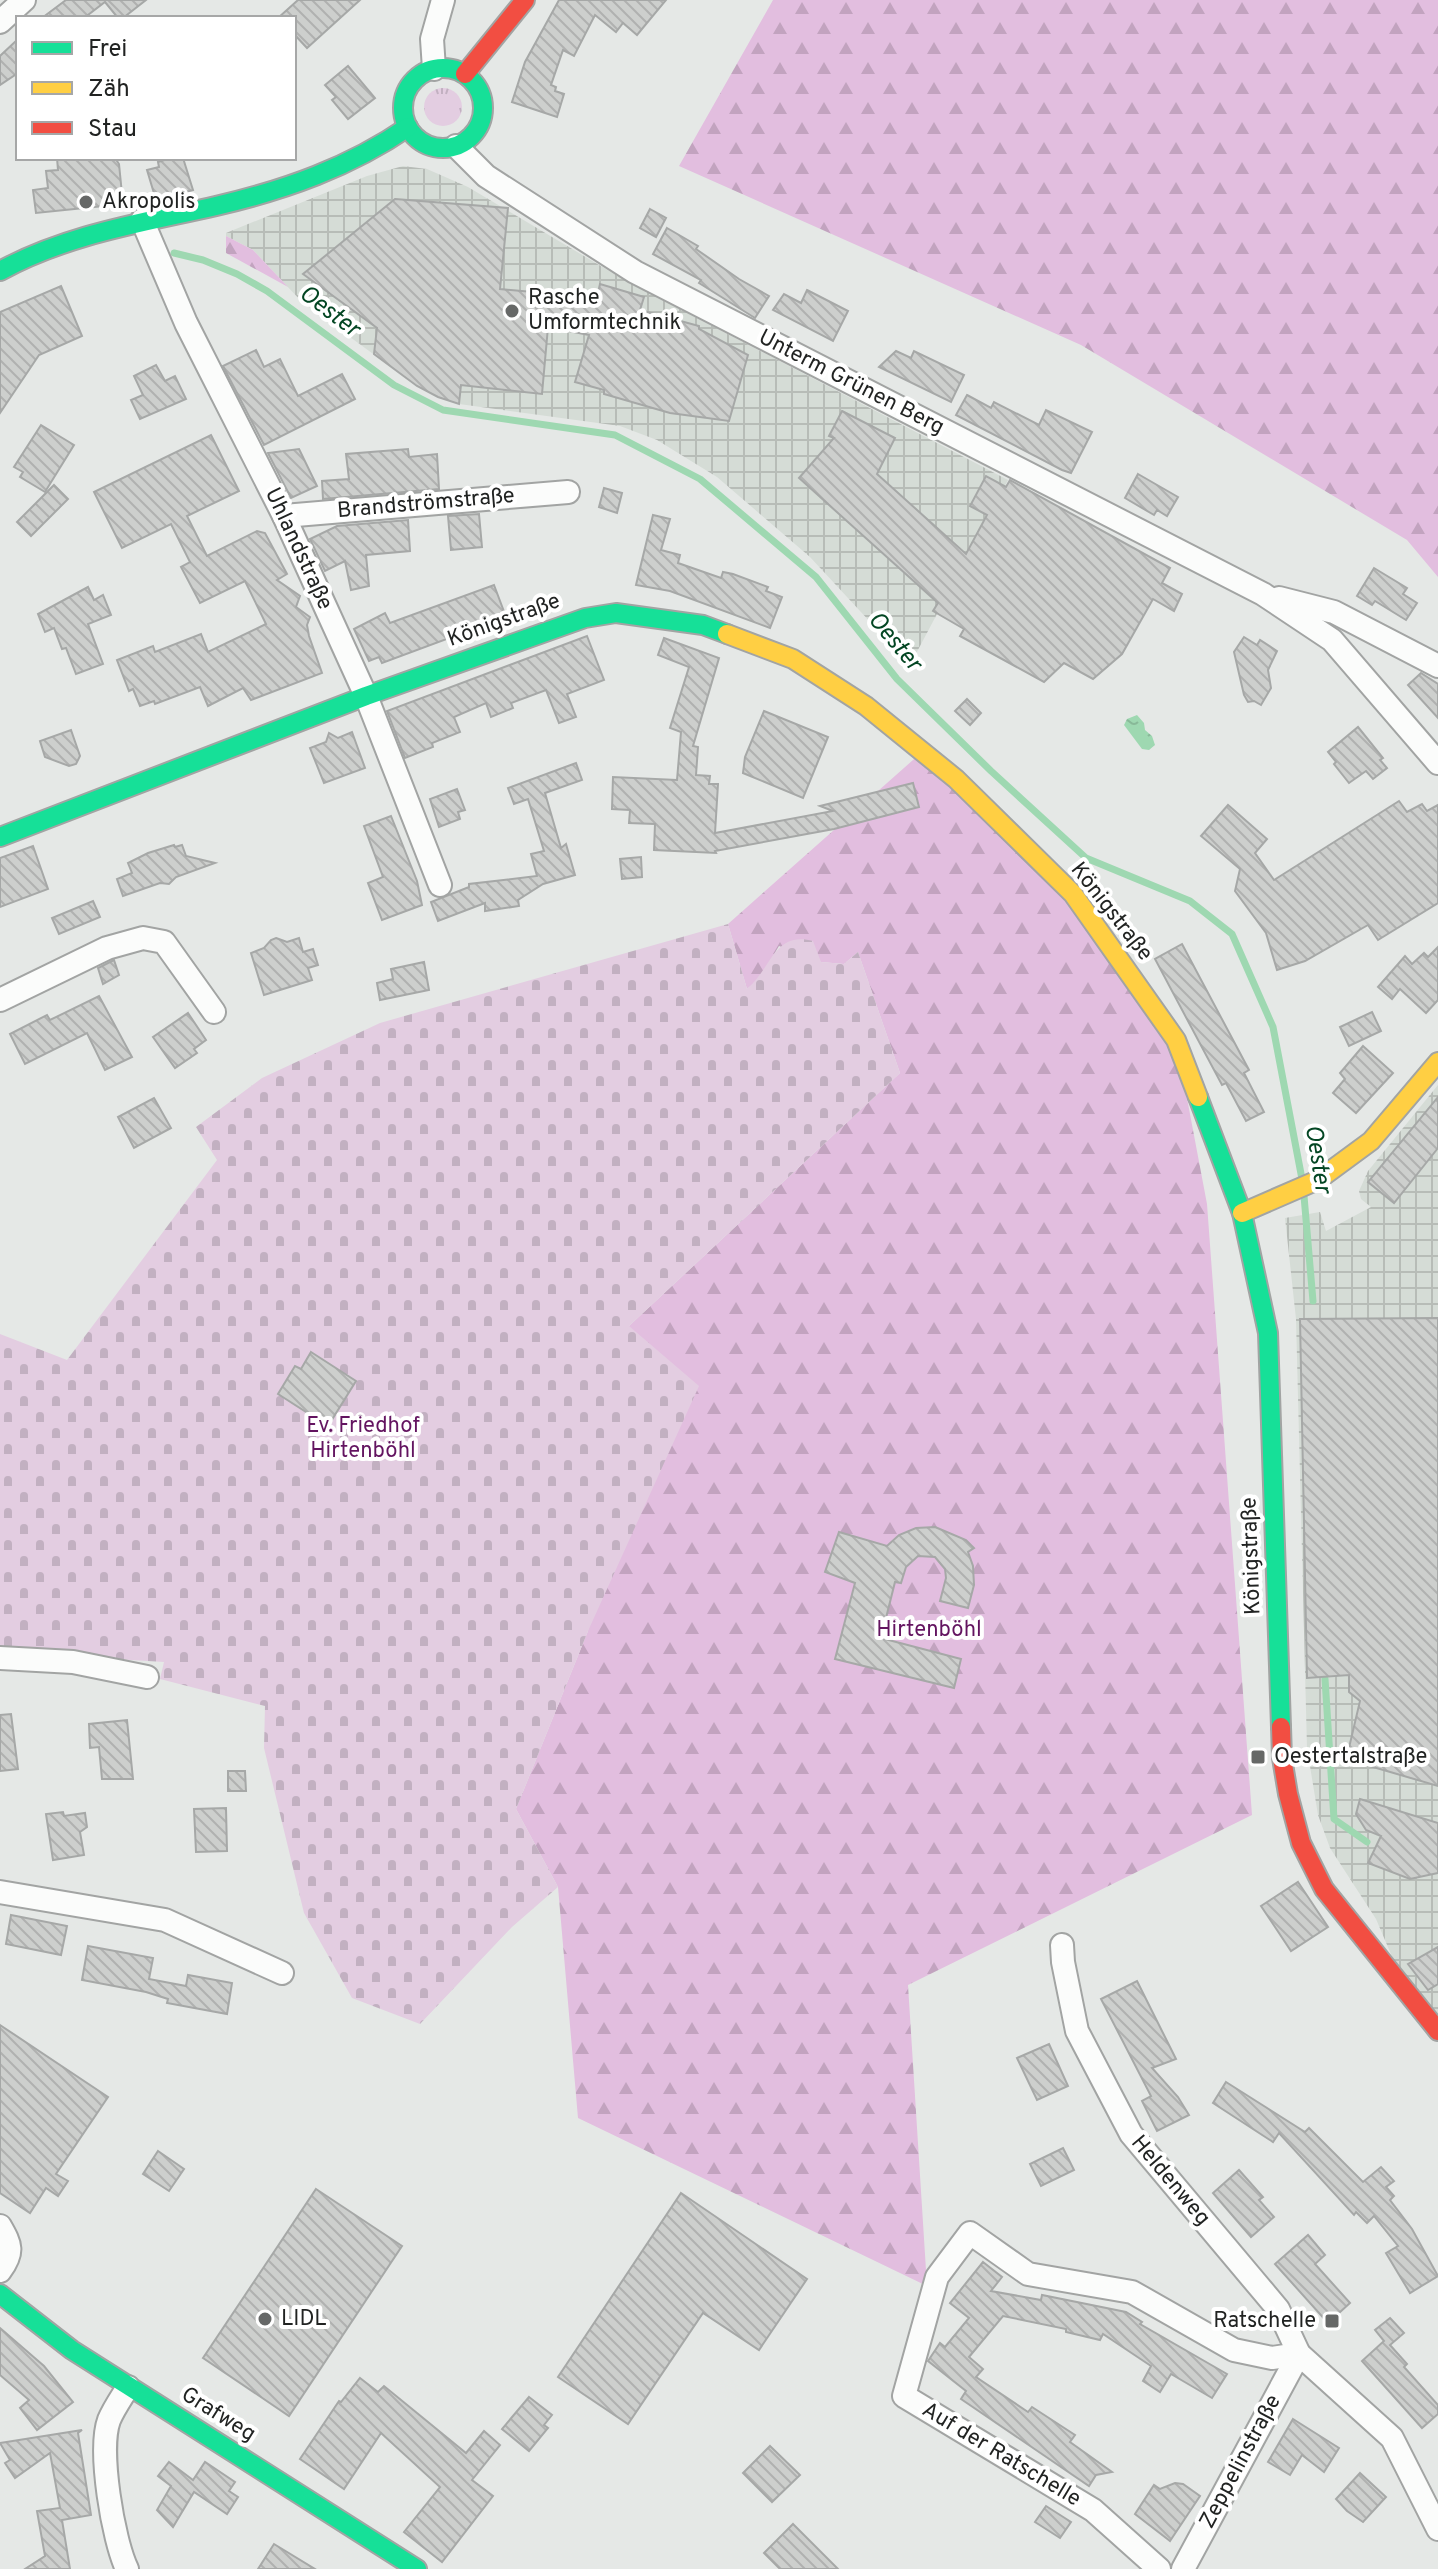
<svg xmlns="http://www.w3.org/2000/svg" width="1438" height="2569" font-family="Overpass,sans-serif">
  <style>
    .industrial { fill: url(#industrial-grid) }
    .grass { fill: url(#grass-tufts) }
    .forest { fill: url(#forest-firs) }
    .cemetery { fill: url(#cemetery-stones) }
    .water { fill: url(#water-ripples) }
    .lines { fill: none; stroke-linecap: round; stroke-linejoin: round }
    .stream { stroke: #9ed8b1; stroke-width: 7 }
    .building { fill: url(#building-back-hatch); stroke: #a6a8a7; stroke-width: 2 }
    .street-casing { stroke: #a2a4a3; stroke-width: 26 }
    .fast-casing { stroke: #a2a4a3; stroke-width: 22 }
    .slow-casing { stroke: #a2a4a3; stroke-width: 22 }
    .jam-casing { stroke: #a2a4a3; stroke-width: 22 }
    .street { stroke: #fbfcfb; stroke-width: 22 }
    .fast { stroke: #16e098; stroke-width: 18 }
    .slow { stroke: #ffcf43; stroke-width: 18 }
    .jam { stroke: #f24e42; stroke-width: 18 }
    .poi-dot { fill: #666867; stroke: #fff; stroke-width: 3 }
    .labels { text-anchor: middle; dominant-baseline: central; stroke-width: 8; stroke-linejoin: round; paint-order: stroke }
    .poi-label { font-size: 22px; fill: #212322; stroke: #fff; text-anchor: start }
    .street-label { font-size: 22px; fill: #212322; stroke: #fff }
    .park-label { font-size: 22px; fill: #631460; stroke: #fff }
    .water-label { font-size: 24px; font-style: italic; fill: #034623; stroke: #fff }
  </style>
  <defs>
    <pattern id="industrial-grid" width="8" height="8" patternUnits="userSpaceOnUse" patternTransform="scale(2)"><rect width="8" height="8" fill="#d5dcd6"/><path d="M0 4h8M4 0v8" fill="none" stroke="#b7bcb7"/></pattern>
    <pattern id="grass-tufts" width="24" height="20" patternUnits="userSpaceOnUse" patternTransform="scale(2)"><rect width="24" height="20" fill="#e3cde1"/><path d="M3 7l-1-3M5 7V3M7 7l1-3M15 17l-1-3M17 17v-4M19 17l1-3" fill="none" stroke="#c2b0c1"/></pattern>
    <pattern id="forest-firs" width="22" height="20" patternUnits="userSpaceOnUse" patternTransform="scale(2)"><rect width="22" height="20" fill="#e2bedf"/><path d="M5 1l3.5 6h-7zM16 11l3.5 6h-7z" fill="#c2a3bf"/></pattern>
    <pattern id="cemetery-stones" width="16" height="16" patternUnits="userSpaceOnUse" patternTransform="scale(2)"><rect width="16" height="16" fill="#e3cde1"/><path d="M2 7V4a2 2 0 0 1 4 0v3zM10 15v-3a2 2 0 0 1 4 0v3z" fill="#c2b0c1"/></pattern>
    <pattern id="water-ripples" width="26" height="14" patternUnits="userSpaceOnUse" patternTransform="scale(2)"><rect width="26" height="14" fill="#9ed8b1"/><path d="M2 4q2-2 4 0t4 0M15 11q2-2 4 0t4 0" fill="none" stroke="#88b998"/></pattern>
    <pattern id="building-back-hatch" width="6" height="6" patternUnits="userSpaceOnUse" patternTransform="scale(2)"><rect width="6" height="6" fill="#cdcfcd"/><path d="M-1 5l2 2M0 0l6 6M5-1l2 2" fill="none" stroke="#b0b1b0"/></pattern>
  </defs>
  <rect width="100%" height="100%" fill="#e5e8e6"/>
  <g class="industrial">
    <path d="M403 166 427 169 468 187 626 281 1008 480 910 665 810 557 717 477 657 440 620 426 459 404 437 397 417 386 302 302 253 250 226 236V233L367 176Z"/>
    <path d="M1438 1085V2029L1410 1999 1376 1919 1330 1848 1318 1815 1307 1748 1296 1319 1285 1218 1320 1212 1326 1231 1371 1207 1361 1199 1359 1191 1368 1171Z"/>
  </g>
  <circle class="grass" cx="443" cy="107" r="19"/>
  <g class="forest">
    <path d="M773 0H1438V577L1407 540 1081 345 679 166Z"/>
    <path d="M226 236 253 250 288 287 226 253Z"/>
    <path d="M922 752 1073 894 1176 1040 1207 1204 1252 1815 908 1985 927 2286 578 2118 558 1887 516 1809 588 1631 629 1326 900 1073 858 952 844 964 821 962 779 946 760 978 747 989 728 924Z"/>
  </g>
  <path class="cemetery" d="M728 924 747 989C772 968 774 931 813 941L821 962 844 964 858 952 900 1073 629 1326 699 1386 588 1631 516 1809 558 1887 512 1927 420 2024 352 1998 304 1913 264 1748 265 1706 160 1679 164 1662 0 1652V1334L67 1360 217 1160 196 1127 262 1078 380 1023Z"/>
  <path class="water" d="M1137 715 1144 723 1145 730 1152 736 1155 745 1149 750 1142 749 1124 725 1127 719Z"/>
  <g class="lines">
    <g class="stream">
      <path d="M174 253 203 260 237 274 267 291 394 385 443 410 615 435 700 479 816 577 897 679 991 771 1086 858 1190 901 1232 934 1273 1027 1302 1179"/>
      <path d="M1304 1196 1313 1301"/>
      <path d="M1325 1679 1334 1819 1367 1842"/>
    </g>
  </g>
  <g class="building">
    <path d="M66 0H146L123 18H118L105 2 84 18H42Z"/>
    <path d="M298 0H360L307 48 294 34V18H278Z"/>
    <path d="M559 0H666L637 35 623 23 616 32 595 15 574 56 563 50 551 85 556 87 555 91 564 94 557 117 512 102 525 62Z"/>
    <path d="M18 39V73L0 85V56Z"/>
    <path d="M348 66 375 98 348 119 332 100 336 97 325 85Z"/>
    <path d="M57 158H115L119 164 123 204 36 213 33 190 48 188 46 171 58 170Z"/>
    <path d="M171 158H183L193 190 156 200 147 170 159 167 158 162Z"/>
    <path d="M395 199 508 208 500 289 566 295 567 291 597 297 600 284 644 297 640 310 699 326V329L748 355 729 421 670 413 604 394V390L575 382 589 335 548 327 542 394 461 385 459 404 438 397 417 386 374 354 377 328 303 274Z"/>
    <path d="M650 209 666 218 656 237 640 228Z"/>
    <path d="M667 228 698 246 696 249 739 279 769 296 755 318 699 283 701 280 653 254Z"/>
    <path d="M61 286 82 336 39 355 0 413V312Z"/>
    <path d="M807 290 848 311 833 341 773 310 784 294 801 303Z"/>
    <path d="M256 350 264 367 280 359 298 396 342 374 355 399 264 445 223 366Z"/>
    <path d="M896 351 911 358 914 351 964 375 951 402 879 367Z"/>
    <path d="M156 365 165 381 175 376 186 399 140 419 131 400 143 395 134 376Z"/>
    <path d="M967 395 991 408 994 402 1039 425 1046 410 1092 432 1071 473 1062 470 956 415Z"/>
    <path d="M842 411 895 438 877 474 966 554 987 515 970 506 986 476 1006 487 1010 480 1170 568 1162 583 1182 594 1174 611 1153 599 1122 654 1093 679 1064 663 1044 682 960 636 964 629 933 611 938 603 799 478 834 438 829 436Z"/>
    <path d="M41 425 74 445 45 492 20 477 23 472 14 467Z"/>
    <path d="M211 435 239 491 187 516 207 556 257 531 265 533 287 574 277 580 300 596 296 607 310 617 307 625 309 636 322 673 251 700 243 688 208 706 200 687 155 704 154 701 140 706 133 689 129 691 117 660 153 646 155 652 201 634 208 652 266 624 245 581 200 603 181 567 190 562 171 524 122 548 94 492Z"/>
    <path d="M299 449 317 486 291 498 268 453Z"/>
    <path d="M408 449 409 457 437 454 439 489 323 499 322 481 349 479 346 454Z"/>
    <path d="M1138 474 1178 497 1167 516 1157 510 1154 515 1125 498Z"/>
    <path d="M54 485 68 499 31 536 17 522Z"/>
    <path d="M604 488 622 493 617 513 599 507Z"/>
    <path d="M479 514 482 547 451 550 448 516Z"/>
    <path d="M653 515 670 519 661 550 680 555 678 563 721 578 723 572 733 574 768 587 766 591 782 597 770 628 670 591 636 585Z"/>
    <path d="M408 520 410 551 366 555 369 586 351 590 345 561 325 571 310 539 337 526Z"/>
    <path d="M1374 568 1407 588 1403 594 1417 603 1406 620 1375 601 1372 605 1357 596Z"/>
    <path d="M494 585 506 617 382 663 379 657 369 661 354 629 385 613 390 623Z"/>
    <path d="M88 587 94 600 103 595 111 615 88 624 103 664 76 674 66 648 62 649 54 628 45 632 38 614Z"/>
    <path d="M587 636 604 680 567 694 576 717 559 723 546 690 511 703 513 708 491 717 486 703 454 717 460 732 432 743 433 747 405 758 387 711Z"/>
    <path d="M1244 637 1257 645 1260 640 1277 651 1268 670 1271 688 1261 705 1254 701 1248 702 1244 695 1234 652Z"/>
    <path d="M664 638 719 658 693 746 698 747 696 775 710 776 709 784H718L715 833 833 811 820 806 913 783 919 807 834 829 715 851 716 853 654 850 655 824 629 823 630 810 612 809 613 777 677 780 681 732 670 728 689 667 658 655Z"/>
    <path d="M1421 673 1438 684V718L1408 685Z"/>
    <path d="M967 699 981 713 970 725 955 711Z"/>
    <path d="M764 711 828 737 803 798 743 773 745 757Z"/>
    <path d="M1358 727 1383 758 1380 760 1387 768 1373 779 1366 771 1349 783 1334 764 1336 762 1328 752Z"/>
    <path d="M71 730 80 756 76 764 69 766 45 757 40 741Z"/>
    <path d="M352 732 365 768 324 783 310 748 326 742 329 733 338 738Z"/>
    <path d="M576 763 582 780 545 793 561 848 566 844 575 875 543 884 518 900 519 906 485 911V903L438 921 431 902 469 887V884L537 876 531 854 544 851 528 799 514 804 508 788Z"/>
    <path d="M457 789 465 810 458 812 460 819 439 827 430 799Z"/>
    <path d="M1399 801 1407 812 1422 804 1427 811 1438 805V903L1378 940 1368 925 1305 961 1277 970 1266 933 1235 891 1240 869 1201 836 1228 805 1267 839 1255 853 1274 880Z"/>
    <path d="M391 816 417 881 422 905 382 920 368 883 383 877 364 826Z"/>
    <path d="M174 845 175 847 182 845 186 856 215 863 176 877 169 884 160 883 123 896 117 879 132 873 128 863 148 853Z"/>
    <path d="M33 846 48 889 0 907V858Z"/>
    <path d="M641 857 642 877 622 879 620 859Z"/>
    <path d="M93 901 100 917 59 934 52 918Z"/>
    <path d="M276 938 287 942 299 938 303 952 313 949 318 965 308 968 312 980 264 995 251 953 264 948 271 940Z"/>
    <path d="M1182 944 1249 1070 1244 1073 1264 1112 1246 1121 1226 1083 1222 1085 1155 959Z"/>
    <path d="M1438 947V1000L1426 1013 1400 989 1392 999 1378 987 1405 956 1412 964 1424 953 1428 957Z"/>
    <path d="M114 960 119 975 103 984 98 968Z"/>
    <path d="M424 962 429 990 380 1000 377 983 393 979 391 969Z"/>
    <path d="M99 996 132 1057 105 1070 87 1033 25 1064 10 1034 47 1015 50 1020Z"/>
    <path d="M1372 1012 1381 1031 1349 1046 1340 1027Z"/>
    <path d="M188 1013 206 1040 194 1049 197 1053 175 1068 153 1037Z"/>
    <path d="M1363 1046 1393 1073 1356 1113 1333 1093 1345 1079 1340 1073Z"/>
    <path d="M1438 1097V1148L1394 1203 1368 1182Z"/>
    <path d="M154 1098 171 1128 134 1148 118 1117Z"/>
    <path d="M1438 1318V1786L1363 1764 1348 1752 1360 1701 1349 1692V1675L1307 1678 1300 1319Z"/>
    <path d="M311 1352 356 1381 328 1426 278 1394 295 1366 301 1369Z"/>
    <path d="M935 1527 966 1540 974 1548 968 1552 973 1566 974 1585 968 1608 940 1601 946 1578 945 1569 935 1557 918 1556 906 1567 901 1583 895 1582 881 1638 961 1659 954 1688 835 1659 855 1583 825 1572 839 1532 887 1546 899 1535 916 1528Z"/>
    <path d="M11 1714 18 1769 0 1771V1715Z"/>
    <path d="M127 1720 133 1779H102L99 1747 90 1748 89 1724Z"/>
    <path d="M228 1771H245L246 1791H228Z"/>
    <path d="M1360 1799 1438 1823V1873L1410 1879 1368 1863 1381 1836 1366 1830 1356 1814Z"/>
    <path d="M226 1808 227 1851 196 1852 194 1809Z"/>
    <path d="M63 1812 64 1816 85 1813 87 1827 80 1832 84 1855 53 1860 46 1814Z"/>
    <path d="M1298 1882 1328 1927 1291 1951 1261 1906Z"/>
    <path d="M11 1915 67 1926 61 1955 6 1944Z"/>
    <path d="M88 1946 153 1958 149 1979 186 1986 188 1975 232 1983 227 2014 167 2003 168 1999 146 1992 82 1980Z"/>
    <path d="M1438 1947V1984L1428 1990 1408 1964Z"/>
    <path d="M1137 1981 1176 2059 1152 2068 1178 2097 1189 2115 1157 2131 1142 2101 1151 2096 1101 1999Z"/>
    <path d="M0 2025 108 2097 56 2174 68 2181 58 2196 46 2188 30 2213 0 2193Z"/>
    <path d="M1049 2044 1068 2086 1037 2100 1017 2058Z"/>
    <path d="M1226 2082 1305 2132 1309 2128 1363 2182 1381 2167 1394 2181 1386 2187 1394 2196 1390 2200 1412 2229 1438 2276 1410 2293 1386 2253 1398 2246 1374 2216 1367 2223 1356 2212 1354 2215 1279 2133 1273 2142 1213 2103Z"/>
    <path d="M1063 2148 1074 2170 1041 2186 1030 2164Z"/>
    <path d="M158 2151 184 2169 169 2191 143 2174Z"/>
    <path d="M1239 2170 1263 2197 1259 2200 1274 2217 1251 2237 1213 2193Z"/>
    <path d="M316 2189 402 2246 289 2416 203 2358Z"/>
    <path d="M681 2193 807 2279 759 2350 703 2313 628 2424 558 2377Z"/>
    <path d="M1308 2235 1325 2255 1315 2264 1350 2303 1328 2323 1275 2264Z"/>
    <path d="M983 2262 1002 2277 991 2291 1041 2300 1042 2295 1126 2312 1142 2322 1140 2324 1227 2374 1212 2398 1171 2374 1160 2392 1143 2381 1151 2366 1103 2334 1100 2340 1066 2332V2329L1003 2316 969 2357 983 2369 976 2377 1028 2412 1032 2407 1075 2435 1070 2442 1112 2472 1096 2475 1089 2486 961 2399 966 2391 928 2361 940 2343 945 2347 969 2318 950 2303Z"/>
    <path d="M1390 2318 1404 2333 1390 2345 1407 2364 1404 2367 1438 2405V2414L1422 2428 1362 2361 1384 2341 1375 2330Z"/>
    <path d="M0 2328 44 2366 73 2402 37 2430 20 2408 29 2400 0 2375Z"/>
    <path d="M360 2378 378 2392 384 2386 466 2453 484 2431 500 2445 472 2480 493 2496 442 2562 404 2532 440 2487 381 2433 344 2489 300 2459 339 2401 341 2402Z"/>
    <path d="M529 2397 552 2415 544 2425 548 2428 529 2451 502 2429Z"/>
    <path d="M1293 2419 1339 2448 1324 2472 1302 2455 1290 2475 1268 2462Z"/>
    <path d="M82 2430 78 2433 91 2515 62 2520 70 2569H25L45 2556 37 2511 60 2508 50 2453 15 2478 5 2463 10 2460 0 2443Z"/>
    <path d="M770 2446 800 2475 772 2502 743 2473Z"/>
    <path d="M169 2462 193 2480 205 2462 235 2482 229 2491 238 2497 227 2514 194 2492 173 2527 157 2510 171 2486 158 2476Z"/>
    <path d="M1360 2473 1386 2497 1363 2522 1347 2511 1336 2499Z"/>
    <path d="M1175 2483 1183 2484 1200 2496 1170 2541 1135 2514 1154 2485 1160 2489Z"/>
    <path d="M1046 2506 1071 2522 1060 2538 1035 2522Z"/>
    <path d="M793 2524 838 2569H780L764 2553Z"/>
    <path d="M274 2544 315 2569H258Z"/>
  </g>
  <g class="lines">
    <defs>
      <g id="street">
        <path d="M0 22 24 0"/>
        <path d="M434 69 432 39 443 0"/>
        <path d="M456 146 486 176 635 272 1263 594 1332 640 1438 763"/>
        <path d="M142 220 186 323 284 516 366 696 440 885"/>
        <path d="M284 516 568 492"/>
        <path d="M1279 598 1334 612 1438 666"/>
        <path d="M0 1000 107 948 143 938 164 942 214 1012"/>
        <path d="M0 1658 73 1662 147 1677"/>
        <path d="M0 1892 165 1920 282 1973"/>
        <path d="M1062 1945 1063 1962 1077 2031 1131 2134 1278 2309 1299 2354 1392 2438 1438 2529"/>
        <path d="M0 2226C11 2245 14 2252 0 2271"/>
        <path d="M127 2569C113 2540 98 2450 109 2420 114 2408 122 2397 128 2387"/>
        <path d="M1159 2569 1093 2510 904 2396 937 2277 970 2233 1028 2274 1132 2292 1234 2350 1272 2358 1299 2354"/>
        <path d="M1183 2569 1299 2354"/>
      </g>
      <g id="fast">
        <circle cx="443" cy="108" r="40"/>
        <path d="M0 271C68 234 142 223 216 206 285 190 350 167 408 127"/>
        <path d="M0 837 366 696 585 618 616 613 703 625 727 634"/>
        <path d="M1198 1097 1242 1213 1268 1333 1281 1727"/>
        <path d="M0 2294 72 2350 417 2569"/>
      </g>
      <g id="slow">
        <path d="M727 634 793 659 866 706 956 779 1073 894 1176 1040 1198 1097"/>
        <path d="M1242 1213 1318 1180 1371 1141 1438 1062"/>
      </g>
      <g id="jam">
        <path d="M465 74 525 0"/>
        <path d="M1281 1727 1282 1758 1288 1794 1301 1843 1324 1889 1438 2031"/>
      </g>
    </defs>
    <use href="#street" class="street-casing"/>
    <use href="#fast" class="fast-casing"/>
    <use href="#slow" class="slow-casing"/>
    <use href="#jam" class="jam-casing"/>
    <use href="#street" class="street"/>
    <use href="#fast" class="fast"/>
    <use href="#slow" class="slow"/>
    <use href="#jam" class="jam"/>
  </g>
  <g class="poi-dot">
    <circle cx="86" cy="202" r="8"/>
    <circle cx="512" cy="311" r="8"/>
    <rect x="1250" y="1749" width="16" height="16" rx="4"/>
    <circle cx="265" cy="2319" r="8"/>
    <rect x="1324" y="2313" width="16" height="16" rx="4"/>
  </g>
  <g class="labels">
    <g class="poi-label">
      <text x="102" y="202">Akropolis</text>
      <text x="528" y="298">Rasche<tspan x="528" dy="25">Umformtechnik</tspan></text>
      <text x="1274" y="1757">Oestertalstraße</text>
      <text x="281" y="2319">LIDL</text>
      <text x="1316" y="2321" text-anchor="end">Ratschelle</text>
    </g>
    <g class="street-label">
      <text transform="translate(851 383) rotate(27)">Unterm Grünen Berg</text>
      <text transform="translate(426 504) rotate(-5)">Brandströmstraße</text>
      <text transform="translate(298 549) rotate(65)">Uhlandstraße</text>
      <text transform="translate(504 621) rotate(-20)">Königstraße</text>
      <text transform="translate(1111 912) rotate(52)">Königstraße</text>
      <text transform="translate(1252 1556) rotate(-92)">Königstraße</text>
      <text transform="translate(1170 2181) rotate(50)">Heldenweg</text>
      <text transform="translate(218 2415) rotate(32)">Grafweg</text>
      <text transform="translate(1001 2455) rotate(31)">Auf der Ratschelle</text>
      <text transform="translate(1241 2462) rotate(-62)">Zeppelinstraße</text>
    </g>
    <g class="park-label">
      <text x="363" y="1426">Ev. Friedhof<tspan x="363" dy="25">Hirtenböhl</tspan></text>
      <text x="929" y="1630">Hirtenböhl</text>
    </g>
    <g class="water-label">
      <text transform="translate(329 312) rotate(37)">Oester</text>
      <text transform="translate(894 642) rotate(50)">Oester</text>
      <text transform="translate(1317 1159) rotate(81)">Oester</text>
    </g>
  </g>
  <rect x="16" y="16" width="280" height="144" fill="#ffffff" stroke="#a6a7a7" stroke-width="2"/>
  <rect x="32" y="42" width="40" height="12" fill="#16e098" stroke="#a6a7a7" stroke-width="2"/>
  <text x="88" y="56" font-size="24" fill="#212322">Frei</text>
  <rect x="32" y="82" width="40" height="12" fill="#ffcf43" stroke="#a6a7a7" stroke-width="2"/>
  <text x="88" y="96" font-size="24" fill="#212322">Zäh</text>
  <rect x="32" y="122" width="40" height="12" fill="#f24e42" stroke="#a6a7a7" stroke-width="2"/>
  <text x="88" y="136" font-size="24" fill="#212322">Stau</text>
</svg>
